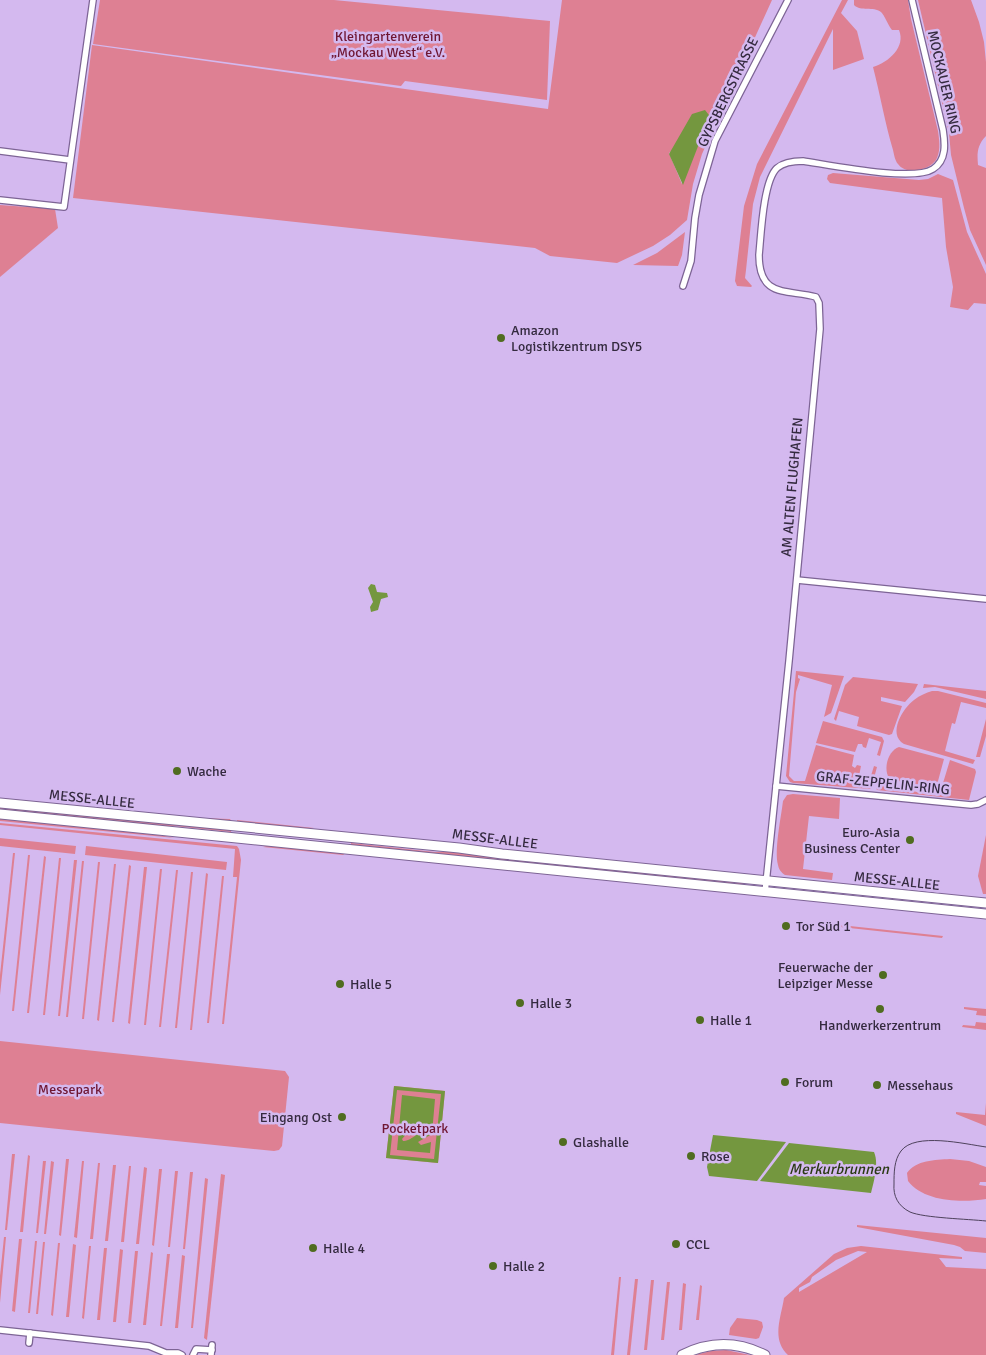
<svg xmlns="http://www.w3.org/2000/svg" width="986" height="1355" font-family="Signika,sans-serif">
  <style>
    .green { fill: #de8093; fill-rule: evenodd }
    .water { fill: #74973f; fill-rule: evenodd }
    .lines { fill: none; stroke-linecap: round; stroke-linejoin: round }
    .minor-casing { stroke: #7d6495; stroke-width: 8 }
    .secondary-casing { stroke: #7d6495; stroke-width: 11 }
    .minor { stroke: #fff; stroke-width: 5.5 }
    .secondary { stroke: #fff; stroke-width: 9 }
    .tram { stroke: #4e425c; stroke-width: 1 }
    .poi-dot { fill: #506c20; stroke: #d4b9ef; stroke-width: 2 }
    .labels { text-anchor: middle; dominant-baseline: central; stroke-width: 5; stroke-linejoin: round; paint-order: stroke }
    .park-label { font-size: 14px; fill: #6f1632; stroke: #d4b9ef }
    .street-label { font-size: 14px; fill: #342a3f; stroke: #d4b9ef }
    .poi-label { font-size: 14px; fill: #342a3f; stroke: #d4b9ef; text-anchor: start }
    .water-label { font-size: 15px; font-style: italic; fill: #2b3a15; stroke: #d4b9ef }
  </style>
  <rect width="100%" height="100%" fill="#d4b9ef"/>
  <g class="green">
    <path d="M100 0H334L550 21 547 100 405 81 401 86 93 44Z"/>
    <path d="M562 0H772L702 154 693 184 687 220 670 235 653 246 617 263 550 256 535 248 73 198 92 45 548 109ZM712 119 704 131 682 184 669 153Z"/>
    <path d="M842 0H848L841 13 857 31 864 59 833 70V29L760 177 753 204 746 270 745 278 752 286 751 287 737 286 735 281 744 206 757 164Z"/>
    <path d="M854 0H908L911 19 938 131C939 139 941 149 937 158 932 170 906 176 898 164 895 161 894 154 893 150 885 123 880 94 873 67 889 62 906 47 899 30H892C888 25 885 16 881 12 873 6 861 12 854 5Z"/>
    <path d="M918 0H971L979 22 984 42 986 62V136C977 145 977 154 978 165L986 168V265L970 230 964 208 951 155 949 133Z"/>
    <path d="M833 173 919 180 928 179 938 174 953 180 967 232 986 274V304L974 303 968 310 950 307 953 287 946 247 942 198 830 183 827 179 828 175Z"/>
    <path d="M0 205 55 209 58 228 0 277Z"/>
    <path d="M685 232 682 255 678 266 633 265 657 253Z"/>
    <path d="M796 671 844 676 831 713 824 717 832 685 798 675V678L800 679 796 692 789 776 794 781H805L816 745 854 755 852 766 855 768 857 765 861 766 859 776 870 779 874 766 877 767 874 778 871 780 869 785H871V789L793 783 790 782 786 776Z"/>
    <path d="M853 677 918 684 914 692 905 702 881 697V701L902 706 892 734 889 735 857 726 859 717 839 711 836 721 834 719 845 685Z"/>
    <path d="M924 684 986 691V699L935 687 923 688Z"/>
    <path d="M932 691H938L986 703V708L961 702 955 724 952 723 945 751 975 760 973 764 904 744C887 734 903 708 914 700 920 695 926 693 932 691Z"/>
    <path d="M986 719V736L980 757H976Z"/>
    <path d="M823 721 882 737 884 741 880 756 877 755 881 742 869 738 866 748 863 747 862 744H858L855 752 816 743Z"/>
    <path d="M899 747 944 759 935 792 889 778C883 768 888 751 899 747Z"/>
    <path d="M950 760 975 769 976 772 969 800 877 790 876 788 879 782 885 780C901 788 920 794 938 796L939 795 937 793H940Z"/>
    <path d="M793 794 840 798 839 819 809 816 803 869 833 873 832 880 785 875C781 872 779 870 778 865 774 850 781 818 783 801L787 795Z"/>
    <path d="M0 798 198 818 230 819 232 822 0 800Z"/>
    <path d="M0 808H17L232 828 231 832 174 826H147L0 811Z"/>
    <path d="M0 817 143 832 175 838 0 821Z"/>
    <path d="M237 820 314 828 309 829 237 823Z"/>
    <path d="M0 823 237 846 239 849 241 860 224 1024H222L237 877H233L235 849 0 825Z"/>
    <path d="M986 835V894H983L978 876Z"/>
    <path d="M0 838 76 846 75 854 0 846Z"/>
    <path d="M351 843 435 852H465L744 883V885L351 847Z"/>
    <path d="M270 845 346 853 343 855 263 847Z"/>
    <path d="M86 846 227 862 226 870 85 855Z"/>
    <path d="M13 853H15L0 995V975Z"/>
    <path d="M28 855H30L14 1011H12Z"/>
    <path d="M44 856 46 857 29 1013H27Z"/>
    <path d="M59 858H61L45 1015H43Z"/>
    <path d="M74 860H77L60 1016H58Z"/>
    <path d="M82 861H84L68 1017H66Z"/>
    <path d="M98 862H100L84 1019H82Z"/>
    <path d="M114 864H116L99 1021 97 1020Z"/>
    <path d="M129 865 131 866 114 1022H112Z"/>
    <path d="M144 867H147L130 1024 128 1023Z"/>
    <path d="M160 869H162L146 1025H144Z"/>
    <path d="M176 870H178L161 1027H159Z"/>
    <path d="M191 872H193L177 1028H175Z"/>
    <path d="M206 873 208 874 192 1030H190Z"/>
    <path d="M222 876H224L209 1023H207Z"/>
    <path d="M831 924 943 936 942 938 831 926Z"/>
    <path d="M964 1007 986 1009V1016L976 1015 977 1011 964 1009Z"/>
    <path d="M976 1022 986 1023V1030L962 1027 963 1025 975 1026Z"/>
    <path d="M0 1041 285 1071 289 1077 282 1146 279 1150 274 1151 0 1123Z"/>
    <path d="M394 1086 445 1091 438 1163 386 1158Z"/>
    <path d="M986 1103V1126L956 1114V1112L985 1115Z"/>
    <path d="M12 1154H15L7 1230H5Z"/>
    <path d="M28 1155 30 1156 23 1232H20Z"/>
    <path d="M66 1159H69L61 1236 59 1235Z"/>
    <path d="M950 1159 969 1161 986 1167V1182H980L979 1185 986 1186V1199C962 1203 924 1202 908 1181L907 1173C916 1160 935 1160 950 1159Z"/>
    <path d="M43 1161H46L38 1233H36Z"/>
    <path d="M51 1161 54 1162 46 1234H44Z"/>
    <path d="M82 1161H84L77 1238 74 1237Z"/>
    <path d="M98 1163H100L93 1239H90Z"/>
    <path d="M113 1165H116L108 1241H105Z"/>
    <path d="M129 1166H131L124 1242H121Z"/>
    <path d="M144 1167 147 1168 139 1244H136Z"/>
    <path d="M159 1169H162L154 1246 152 1245Z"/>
    <path d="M175 1171H178L170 1247H168Z"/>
    <path d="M190 1172H193L185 1249H183Z"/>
    <path d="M221 1174 225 1175 207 1340 204 1338Z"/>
    <path d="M205 1178 208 1179 193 1328H191Z"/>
    <path d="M857 1225 986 1238V1253L965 1251 960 1247 954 1245 857 1227Z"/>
    <path d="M4 1237H6L0 1303V1276Z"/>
    <path d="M19 1239H22L15 1312 12 1311Z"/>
    <path d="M35 1241H37L30 1313H28Z"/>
    <path d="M43 1242H45L38 1314H36Z"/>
    <path d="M58 1243H60L53 1316 51 1315Z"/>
    <path d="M73 1244 76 1245 69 1317H66Z"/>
    <path d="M89 1246H91L84 1319 82 1318Z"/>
    <path d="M861 1246 962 1257V1259L939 1258 946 1267 986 1269V1355H788C771 1339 781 1318 784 1298L834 1254 847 1248ZM858 1251 867 1252 799 1292V1288L810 1282 812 1277 836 1260Z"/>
    <path d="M104 1248H107L100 1320H97Z"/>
    <path d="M120 1249 123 1250 116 1322H113Z"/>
    <path d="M135 1251H138L131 1323H128Z"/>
    <path d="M151 1252 153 1253 146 1325H143Z"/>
    <path d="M167 1254H170L162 1326H160Z"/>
    <path d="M182 1255 185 1256 178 1328H175Z"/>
    <path d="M619 1277H621L614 1355H611Z"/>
    <path d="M635 1279H638L630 1355H627Z"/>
    <path d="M651 1280H654L647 1350H644Z"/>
    <path d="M667 1282H670L664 1340H661Z"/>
    <path d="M683 1283 686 1284 682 1330H679Z"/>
    <path d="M700 1285 702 1286 699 1320H696Z"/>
    <path d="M737 1318 757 1320 762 1322 763 1327 759 1338 756 1339 729 1335 730 1328Z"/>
    <path d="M726 1350 750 1355H695L711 1351Z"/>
  </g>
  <g class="water">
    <path d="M705 110 712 119 704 131 683 185 669 154 692 114Z"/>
    <path d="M371 584 375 585 377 592 387 593 388 597 381 599 378 610 371 612 370 607 373 602 368 588Z"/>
    <path d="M394 1086 445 1091 438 1163 386 1158ZM397 1090 441 1094 434 1159 390 1155Z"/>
    <path d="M402 1095 435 1099 432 1134 418 1142 421 1145 431 1142 430 1153 397 1150ZM417 1124 421 1126C421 1133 410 1141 403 1141L402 1139 410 1130Z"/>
    <path d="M713 1135 786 1142 757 1181 709 1176 707 1167Z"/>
    <path d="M789 1143 874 1152C879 1163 874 1181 871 1193L760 1181Z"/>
  </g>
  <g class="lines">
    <defs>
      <g id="minor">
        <path d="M0 151 70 160"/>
        <path d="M0 200 64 207 93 0"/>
        <path d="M683 286 691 261 695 218 699 195 715 141 788 0"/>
        <path d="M797 580 986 599"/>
        <path d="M776 786 971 805 978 804 986 800"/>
        <path d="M765 893 789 661 820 329 819 303 816 297C788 289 759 299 759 255 761 236 763 181 777 168 784 162 794 161 803 161 830 165 913 182 933 169 947 160 945 143 943 130L912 0"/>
        <path d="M0 1330 149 1346 166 1353H178L182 1355"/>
        <path d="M29 1343 30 1333"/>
        <path d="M193 1355 196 1349 212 1350"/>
        <path d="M211 1355 212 1345"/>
      </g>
      <g id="secondary">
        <path d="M0 803 459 848 502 854 986 903"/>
        <path d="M0 814 986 914"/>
        <path d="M682 1355C710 1341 737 1341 765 1355"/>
      </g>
    </defs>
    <use href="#minor" class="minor-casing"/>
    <use href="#secondary" class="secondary-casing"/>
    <use href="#minor" class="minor"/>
    <use href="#secondary" class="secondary"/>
    <path class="tram" d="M986 1147C965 1144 915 1132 901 1151 894 1160 894 1173 894 1184 893 1196 898 1206 910 1212 924 1218 968 1219 986 1221"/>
  </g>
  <g class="poi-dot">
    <circle cx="501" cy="338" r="5"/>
    <circle cx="177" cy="771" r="5"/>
    <circle cx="910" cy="840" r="5"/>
    <circle cx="786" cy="926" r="5"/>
    <circle cx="883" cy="975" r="5"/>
    <circle cx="340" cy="984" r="5"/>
    <circle cx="520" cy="1003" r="5"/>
    <circle cx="880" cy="1009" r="5"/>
    <circle cx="700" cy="1020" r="5"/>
    <circle cx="785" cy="1082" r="5"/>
    <circle cx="877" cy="1085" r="5"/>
    <circle cx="342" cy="1117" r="5"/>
    <circle cx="563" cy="1142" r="5"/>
    <circle cx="691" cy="1156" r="5"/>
    <circle cx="676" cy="1244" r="5"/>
    <circle cx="313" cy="1248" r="5"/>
    <circle cx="493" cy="1266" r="5"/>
  </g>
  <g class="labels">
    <g class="park-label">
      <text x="388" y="36">Kleingartenverein<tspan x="388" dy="16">„Mockau West“ e.V.</tspan></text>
      <text x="70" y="1089">Messepark</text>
      <text x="415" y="1128">Pocketpark</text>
    </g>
    <g class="street-label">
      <text transform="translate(944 82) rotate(77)">MOCKAUER RING</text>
      <text transform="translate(728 92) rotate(-64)">GYPSBERGSTRASSE</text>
      <text transform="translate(792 487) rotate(-85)">AM ALTEN FLUGHAFEN</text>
      <text transform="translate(883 783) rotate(6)">GRAF-ZEPPELIN-RING</text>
      <text transform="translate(92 799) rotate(6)">MESSE-ALLEE</text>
      <text transform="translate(495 839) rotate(7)">MESSE-ALLEE</text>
      <text transform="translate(897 881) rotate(6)">MESSE-ALLEE</text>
    </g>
    <g class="poi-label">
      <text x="511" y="330">Amazon<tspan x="511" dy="16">Logistikzentrum DSY5</tspan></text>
      <text x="187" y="771">Wache</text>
      <text x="900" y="832" text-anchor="end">Euro-Asia<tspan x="900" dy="16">Business Center</tspan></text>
      <text x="796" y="926">Tor Süd 1</text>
      <text x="873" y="967" text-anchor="end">Feuerwache der<tspan x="873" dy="16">Leipziger Messe</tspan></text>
      <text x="350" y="984">Halle 5</text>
      <text x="530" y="1003">Halle 3</text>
      <text x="710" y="1020">Halle 1</text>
      <text x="880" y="1025" text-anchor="middle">Handwerkerzentrum</text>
      <text x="795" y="1082">Forum</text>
      <text x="887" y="1085">Messehaus</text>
      <text x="332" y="1117" text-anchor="end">Eingang Ost</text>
      <text x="573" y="1142">Glashalle</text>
      <text x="701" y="1156">Rose</text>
      <text x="686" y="1244">CCL</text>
      <text x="323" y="1248">Halle 4</text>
      <text x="503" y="1266">Halle 2</text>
    </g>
    <g class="water-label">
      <text x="839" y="1169">Merkurbrunnen</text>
    </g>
  </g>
</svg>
